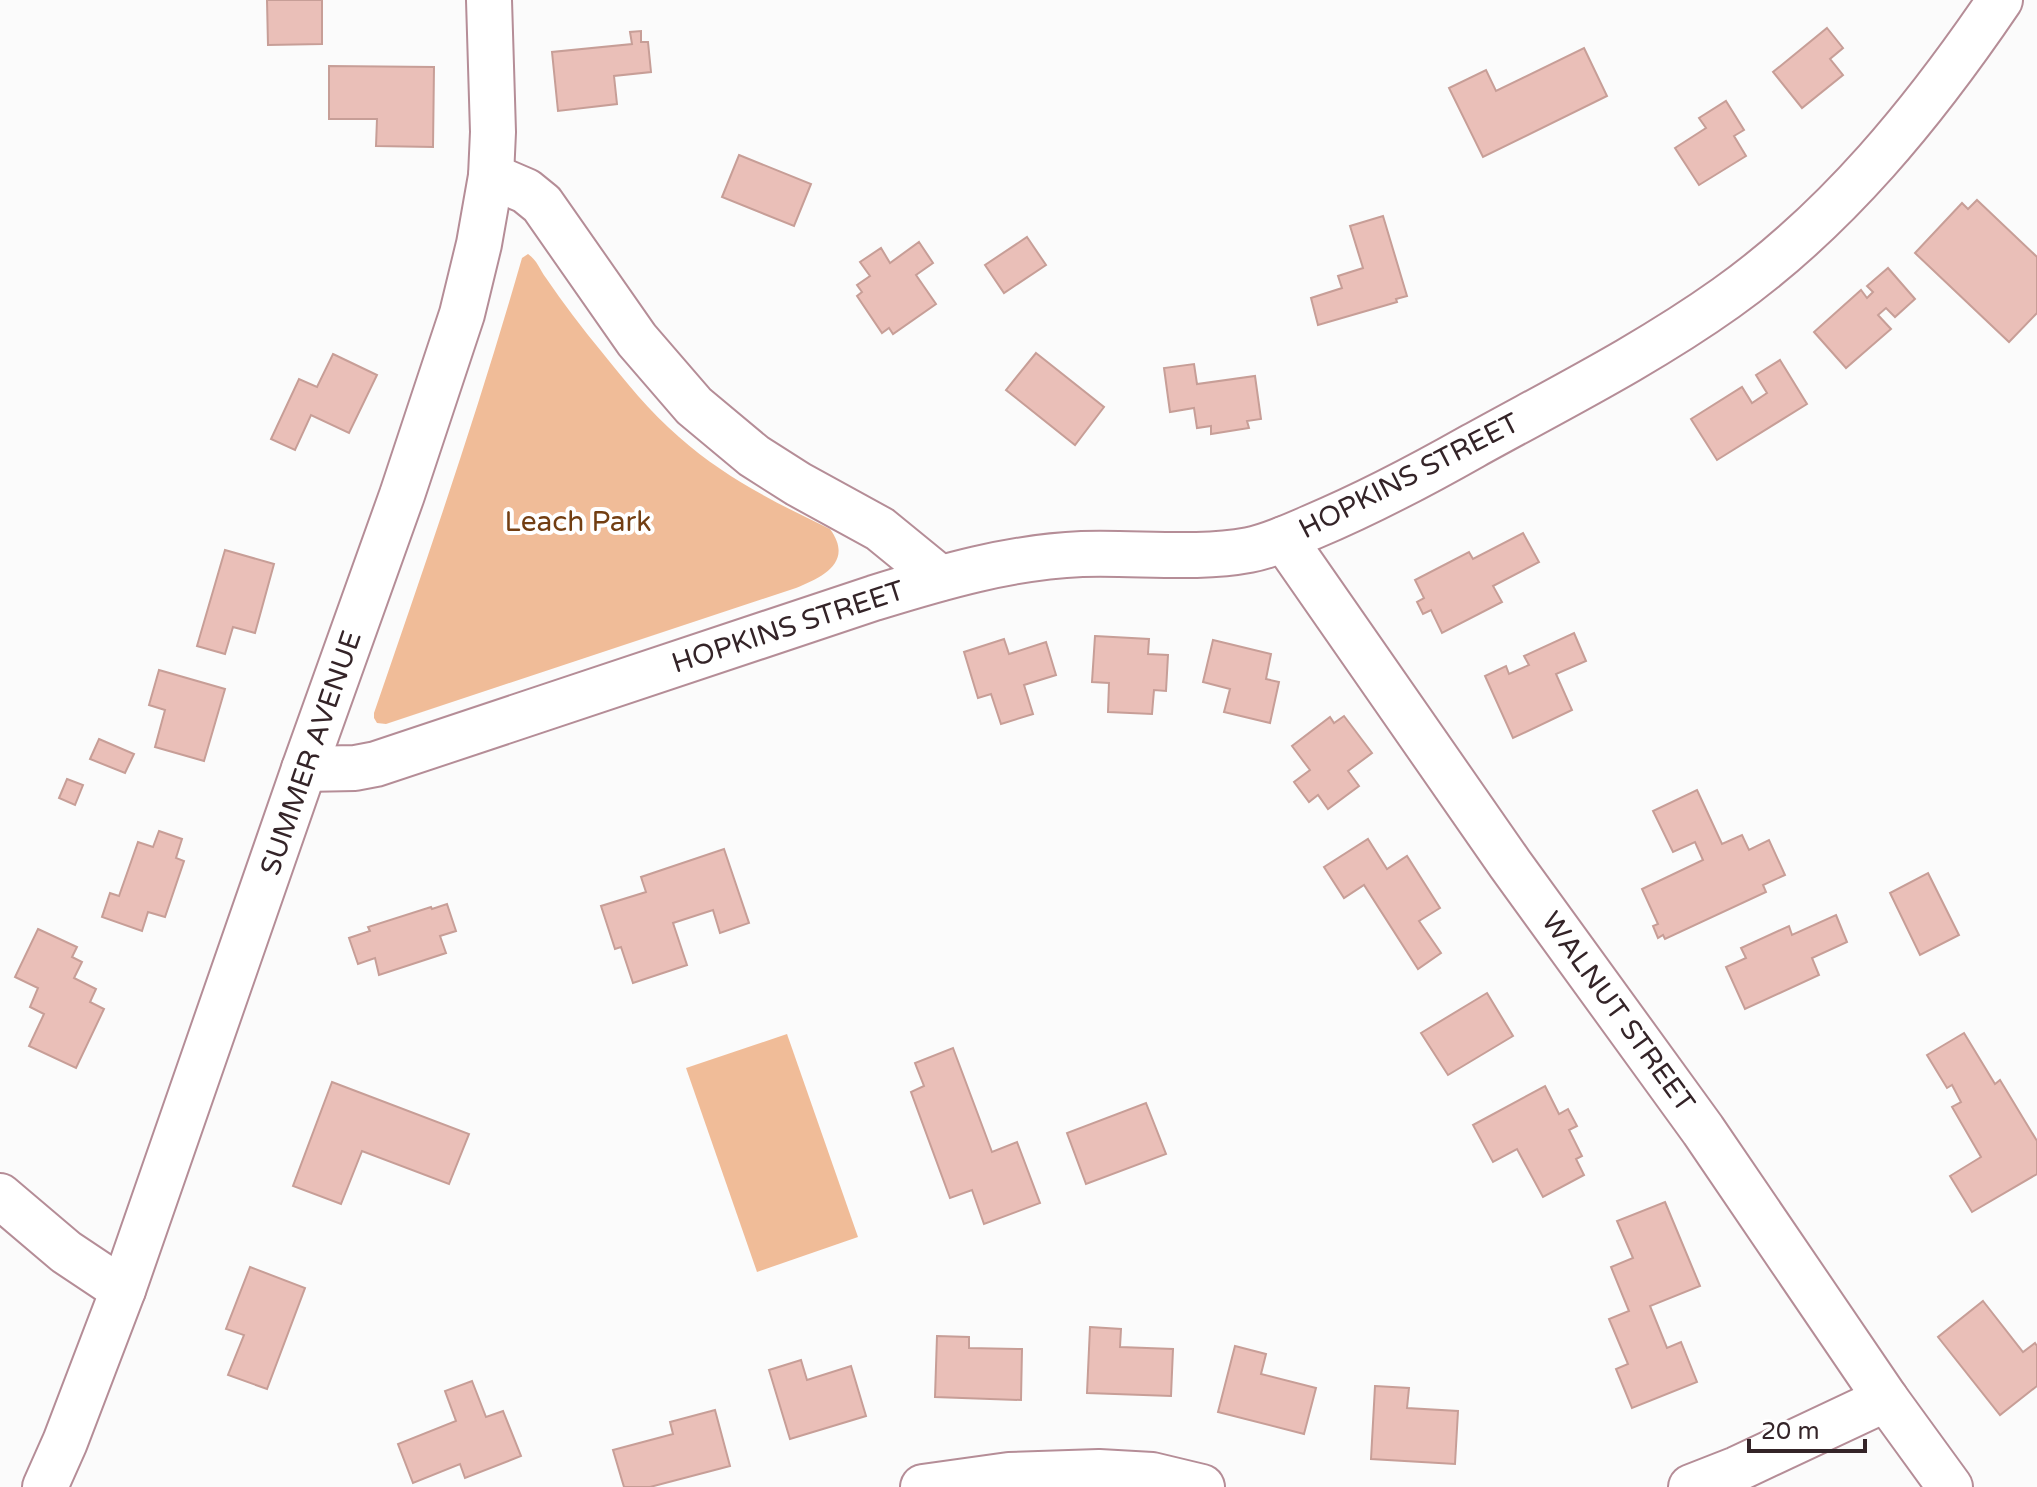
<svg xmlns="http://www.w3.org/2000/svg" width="2037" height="1487" font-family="'Varela Round',sans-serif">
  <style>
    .green { fill: #f0bc98 }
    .building { fill: #eabfb8; stroke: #c79e97; stroke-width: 2 }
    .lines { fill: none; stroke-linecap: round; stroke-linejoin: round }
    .minor-casing { stroke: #b58d97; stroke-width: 48 }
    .minor { stroke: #fff; stroke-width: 44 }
    .labels { text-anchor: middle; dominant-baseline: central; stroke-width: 8; stroke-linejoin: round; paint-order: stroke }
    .street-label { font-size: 28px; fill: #342428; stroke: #fff }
    .park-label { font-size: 28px; fill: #723e12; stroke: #fff }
  </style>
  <rect width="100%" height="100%" fill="#fbfbfb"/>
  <g class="green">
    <path d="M528 254C537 260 540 270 546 278 563 303 582 328 601 351 625 381 650 412 679 437 724 477 776 503 830 529 854 562 823 577 796 588L386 724 377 723 374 718V713C426 562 478 412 522 258Z"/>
    <path d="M787 1034 858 1237 757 1272 686 1068Z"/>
  </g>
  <g class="building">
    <path d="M267 0H322V44L268 45Z"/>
    <path d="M1827 28 1843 48 1830 59 1843 75 1802 108 1773 72Z"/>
    <path d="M641 31V42H648L651 72 614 76 617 104 558 111 552 52 632 44 630 32Z"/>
    <path d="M1584 48 1607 96 1483 157 1449 88 1486 70 1496 91Z"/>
    <path d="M329 66 434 67 433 147 376 146 377 119H329Z"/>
    <path d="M1726 101 1744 130 1734 136 1746 156 1699 185 1675 148 1706 128 1699 118Z"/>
    <path d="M739 155 811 184 794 226 722 197Z"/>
    <path d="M1977 200 2037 257V313L2009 342 1915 253 1962 203 1968 209Z"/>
    <path d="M1383 216 1407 296 1396 299 1397 302 1318 325 1311 298 1342 288 1338 276 1363 268 1350 226Z"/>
    <path d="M1027 237 1046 265 1004 293 985 265Z"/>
    <path d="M919 242 933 263 916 275 936 304 893 334 889 328 882 333 857 296 862 292 857 285 870 276 860 262 881 248 890 263Z"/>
    <path d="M1888 268 1915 299 1895 317 1886 308 1878 315 1891 329 1846 368 1814 332 1861 290 1867 298 1873 292 1867 286Z"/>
    <path d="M1036 353 1104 407 1075 445 1006 390Z"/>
    <path d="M333 354 377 375 349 433 311 415 295 450 271 439 299 379 317 387Z"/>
    <path d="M1780 360 1807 404 1717 460 1691 419 1742 387 1752 403 1767 393 1756 375Z"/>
    <path d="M1194 364 1197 384 1255 376 1261 419 1247 421 1249 428 1211 434V426L1197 428 1194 408 1170 412 1164 368Z"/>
    <path d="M1523 533 1539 562 1493 586 1502 602 1442 633 1431 610 1423 614 1417 602 1424 598 1415 580 1469 552 1473 559Z"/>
    <path d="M225 550 274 564 255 633 233 627 225 654 197 646Z"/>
    <path d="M1574 633 1586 661 1556 674 1572 710 1513 738 1485 676 1506 666 1509 674 1529 665 1524 656Z"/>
    <path d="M1095 636 1149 639 1148 654 1168 655 1166 691 1154 690 1152 714 1108 712 1109 683 1092 682Z"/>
    <path d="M1004 639 1009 654 1046 642 1056 675 1024 685 1033 714 1001 724 991 694 978 698 964 652Z"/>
    <path d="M1213 640 1271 654 1266 679 1279 682 1270 723 1224 712 1230 689 1203 682Z"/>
    <path d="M159 670 225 689 204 761 155 747 165 710 149 705Z"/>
    <path d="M1344 716 1372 753 1348 771 1359 786 1328 809 1318 795 1309 802 1294 782 1310 770 1292 746 1330 717 1334 723Z"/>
    <path d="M99 739 134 754 125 773 90 759Z"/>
    <path d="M67 779 83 785 75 805 59 798Z"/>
    <path d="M1697 790 1722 844 1742 835 1749 850 1769 840 1785 875 1763 885 1766 892 1665 939 1663 935 1658 938 1653 926 1658 924 1642 889 1703 860 1695 842 1673 852 1653 811Z"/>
    <path d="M159 831 182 839 176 858 184 861 165 917 148 912 142 931 102 917 110 893 119 896 138 842 153 847Z"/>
    <path d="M1368 839 1387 869 1407 856 1440 908 1419 921 1441 953 1418 969 1364 885 1344 898 1324 867Z"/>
    <path d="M724 849 749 923 720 933 713 910 673 923 687 965 633 983 621 947 615 949 601 906 646 892 641 877Z"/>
    <path d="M1928 873 1959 935 1920 955 1890 893Z"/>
    <path d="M447 904 456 931 440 936 446 953 379 975 375 958 358 964 349 938 370 931 368 927 431 907 432 909Z"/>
    <path d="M1836 915 1847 942 1812 958 1819 975 1745 1009 1726 967 1746 958 1741 948 1789 926 1792 935Z"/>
    <path d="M38 929 77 947 72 957 82 962 74 978 96 989 90 1002 104 1009 76 1068 29 1046 44 1014 30 1007 38 988 15 977Z"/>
    <path d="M1487 993 1513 1036 1448 1075 1421 1033Z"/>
    <path d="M1964 1033 1995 1084 2000 1080 2037 1141V1174L1972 1212 1950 1176 1981 1157 1952 1107 1961 1102 1952 1085 1947 1088 1927 1055Z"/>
    <path d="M953 1048 992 1152 1017 1142 1040 1203 984 1224 972 1190 950 1198 911 1092 924 1086 915 1063Z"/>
    <path d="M332 1082 469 1134 449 1184 362 1151 341 1204 293 1186Z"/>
    <path d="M1545 1086 1559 1114 1568 1109 1577 1126 1569 1130 1582 1156 1576 1159 1584 1175 1543 1197 1517 1149 1493 1162 1473 1125Z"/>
    <path d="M1146 1103 1166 1154 1086 1184 1067 1133Z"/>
    <path d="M1665 1202 1700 1286 1650 1306 1667 1348 1681 1342 1697 1382 1632 1408 1616 1369 1628 1364 1609 1319 1629 1311 1611 1267 1633 1258 1617 1221Z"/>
    <path d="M250 1267 305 1288 267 1389 228 1375 244 1335 226 1329Z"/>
    <path d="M1983 1301 2023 1352 2035 1343 2037 1346V1386L2000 1415 1938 1337Z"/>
    <path d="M1090 1327 1121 1329 1120 1347 1173 1349 1171 1396 1087 1393Z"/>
    <path d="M937 1336 969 1337V1348L1022 1349 1021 1400 935 1397Z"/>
    <path d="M1235 1346 1266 1354 1261 1374 1316 1388 1304 1434 1218 1412Z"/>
    <path d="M801 1360 807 1380 851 1366 866 1416 790 1439 769 1370Z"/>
    <path d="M472 1381 486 1417 503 1411 521 1456 465 1478 460 1464 413 1483 398 1444 456 1421 445 1391Z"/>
    <path d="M1375 1386 1409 1388 1407 1408 1458 1411 1455 1464 1371 1459Z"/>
    <path d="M715 1410 730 1466 650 1487H624L613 1450 673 1434 670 1422Z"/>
  </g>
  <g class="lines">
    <defs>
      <g id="minor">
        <path d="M491 176 526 191 542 204 637 340 694 406 754 456 798 484 880 529 940 578"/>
        <path d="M1284 539 1510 864 1703 1130 1886 1399 1950 1487"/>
        <path d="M304 769 355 768 376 764 874 598C942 577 1010 557 1082 554 1136 552 1197 560 1249 550 1270 546 1291 536 1312 527 1367 504 1420 476 1473 446 1558 399 1646 355 1726 298 1837 219 1924 112 2000 0"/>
        <path d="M0 1196 66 1252 123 1290"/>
        <path d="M45 1487 65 1442 123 1290 304 769 402 495 462 314 479 244 491 176 493 132 489 0"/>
        <path d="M923 1487 1009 1475 1099 1472 1152 1475 1202 1487"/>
        <path d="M1691 1487 1737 1469 1886 1399"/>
      </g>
    </defs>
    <use href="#minor" class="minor-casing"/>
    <use href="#minor" class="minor"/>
  </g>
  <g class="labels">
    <g class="street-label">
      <text transform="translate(1409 476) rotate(-27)">HOPKINS STREET</text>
      <text transform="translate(788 627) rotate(-18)">HOPKINS STREET</text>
      <text transform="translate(311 753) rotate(-71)">SUMMER AVENUE</text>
      <text transform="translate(1618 1012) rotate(54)">WALNUT STREET</text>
    </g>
    <g class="park-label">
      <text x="578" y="522">Leach Park</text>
    </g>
  </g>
  <path d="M1749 1439v12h116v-12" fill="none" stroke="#342428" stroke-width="4"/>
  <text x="1761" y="1439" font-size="24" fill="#342428" stroke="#ffffff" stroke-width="6" paint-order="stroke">20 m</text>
</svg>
